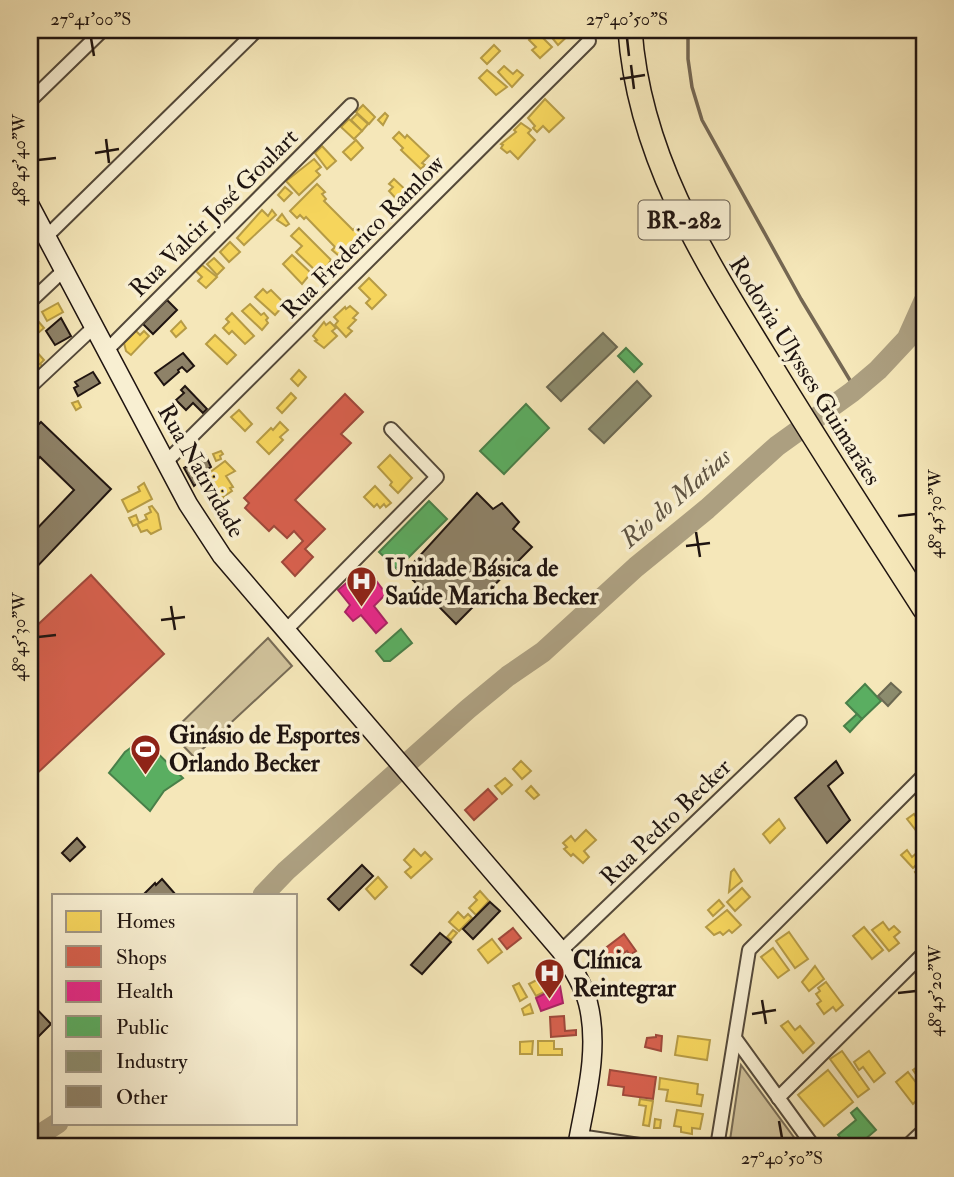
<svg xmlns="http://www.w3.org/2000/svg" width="954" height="1177" font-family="'IM FELL Double Pica',serif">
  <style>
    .green { fill: #d1c39c; stroke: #786c56; stroke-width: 2 }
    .homes { fill: #f6d55c; stroke: #b69b45; stroke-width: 2 }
    .shops { fill: #d6604d; stroke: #9f493b; stroke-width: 2 }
    .health { fill: #e7298a; stroke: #ab2365; stroke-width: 2 }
    .public { fill: #5aae61; stroke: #488049; stroke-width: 2 }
    .industry { fill: #8c8c6e; stroke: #6b6852; stroke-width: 2 }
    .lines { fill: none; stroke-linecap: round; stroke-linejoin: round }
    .stream { stroke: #746753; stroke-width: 3.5 }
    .river { stroke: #ac9f80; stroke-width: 21 }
    .building { fill: #8e8268; stroke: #1f1410; stroke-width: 2 }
    .street-casing { stroke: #54493a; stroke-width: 16 }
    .secondary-casing { stroke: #1f1410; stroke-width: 21 }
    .highway-casing { stroke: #1f1410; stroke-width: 26 }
    .street { stroke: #f8efd2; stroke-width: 12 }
    .secondary { stroke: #f8efd2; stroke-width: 18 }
    .highway { stroke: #f5e7b9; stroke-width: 23 }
    .ticks { fill: none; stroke: #1f1410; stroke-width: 2.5 }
    .labels { text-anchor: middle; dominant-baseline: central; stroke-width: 7; stroke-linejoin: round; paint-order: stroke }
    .shield { fill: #f8efd2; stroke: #60564a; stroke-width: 2 }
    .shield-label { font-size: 23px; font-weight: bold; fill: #1f1410 }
    .street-label { font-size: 24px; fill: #1f1410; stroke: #f8efd2 }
    .poi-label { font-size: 24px; font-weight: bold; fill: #1f1410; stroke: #f8efd2; text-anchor: start }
    .water-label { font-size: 26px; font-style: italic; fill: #5e5342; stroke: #f8efd2 }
    .neatline { fill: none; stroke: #1f1410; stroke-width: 2.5 }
    .ticks-label { font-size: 18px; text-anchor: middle; fill: #1f1410 }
  </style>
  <rect width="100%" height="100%" fill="#f5e7b9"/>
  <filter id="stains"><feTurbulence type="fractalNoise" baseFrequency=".00286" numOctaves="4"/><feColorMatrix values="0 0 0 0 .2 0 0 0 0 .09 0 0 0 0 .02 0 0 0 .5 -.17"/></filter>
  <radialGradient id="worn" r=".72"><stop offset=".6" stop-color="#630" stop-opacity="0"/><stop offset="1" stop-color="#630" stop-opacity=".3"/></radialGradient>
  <g class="green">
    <path d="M268 638 292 666 194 757 171 733Z"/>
    <path d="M741 1065 801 1147H729Z"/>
  </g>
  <g class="homes">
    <path d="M552 30H568L571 33 558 45 548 33Z"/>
    <path d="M537 32 552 47 540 58 532 50 536 47 529 40Z"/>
    <path d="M494 45 500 51 487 64 481 58Z"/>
    <path d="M504 66 513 74 517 70 523 75 512 87 498 72Z"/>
    <path d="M487 70 507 87 496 95 479 78Z"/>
    <path d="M545 99 564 118 549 132 543 126 537 132 533 128 535 126 528 118Z"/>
    <path d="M363 105 375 117 369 124 356 112Z"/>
    <path d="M385 113 388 116 383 125 378 120Z"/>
    <path d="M357 114 368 124 362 131 351 120Z"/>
    <path d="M349 119 362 131 354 139 341 127Z"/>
    <path d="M521 123 531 130 528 133 535 140 518 159 510 151 507 153 501 148 503 145 501 144 516 132 514 130Z"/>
    <path d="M399 132 405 138 407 135 429 156 422 163 425 165 421 169 401 150 403 148 393 138Z"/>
    <path d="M356 140 363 148 351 160 343 152Z"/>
    <path d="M322 146 336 161 327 169 315 153Z"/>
    <path d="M314 159 321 167 316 171 320 175 299 195 286 181Z"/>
    <path d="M394 179 409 193 400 203 389 191 393 187 389 184Z"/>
    <path d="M317 184 325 192 322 194 326 199 324 201 353 230 355 228 366 241 360 247 362 249 346 262 332 250 335 247 306 217 304 219 300 215 297 218 290 211Z"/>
    <path d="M285 187 292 193 284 201 278 195Z"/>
    <path d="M262 210 268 216 272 210 276 215 244 245 237 238Z"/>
    <path d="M282 214 289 224 286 226 277 220Z"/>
    <path d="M299 228 331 260 327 266H324L326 268 323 272 319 268 316 271 296 252 302 246 291 236Z"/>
    <path d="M230 242 240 252 229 262 220 252Z"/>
    <path d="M292 255 311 273 302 284 283 264Z"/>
    <path d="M214 258 224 268 217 275 207 264Z"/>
    <path d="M202 265 217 277 206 288 198 281 202 277 196 271Z"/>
    <path d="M369 278 386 295 372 309 366 303 370 299 359 288Z"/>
    <path d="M263 289 267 293 271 290 283 302 280 305 282 307 275 315 255 297Z"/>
    <path d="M58 303 63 312 47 321 42 312Z"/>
    <path d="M250 304 261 315 264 313 268 318 266 320 268 323 262 330 242 311Z"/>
    <path d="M350 306 358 313 353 318 356 320 348 328 352 331 346 337 335 325 338 321 334 317 345 307 346 309Z"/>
    <path d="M232 313 254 336 245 344 232 331 229 334 223 328 229 322 226 319Z"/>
    <path d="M38 321 44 328 31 339 30 329Z"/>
    <path d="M181 321 186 328 176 337 171 331Z"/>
    <path d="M324 322 326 325 330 322 336 328 332 331 337 336 324 348 315 341 317 340 313 336Z"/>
    <path d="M136 331 140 335 144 331 149 336 131 355 126 351 124 343Z"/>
    <path d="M215 335 236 355 227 364 206 344Z"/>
    <path d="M35 350 44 360 40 364 45 369 40 373 30 361V354Z"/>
    <path d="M299 370 306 377 298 386 291 379Z"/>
    <path d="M291 393 296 398 282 413 277 408Z"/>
    <path d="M78 401 81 407 76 410 72 403Z"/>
    <path d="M239 410 252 424 245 431 231 417Z"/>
    <path d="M280 422 288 430 280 437 283 440 269 454 257 442 271 428 273 430Z"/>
    <path d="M221 451 223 454 220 456 221 459 216 461 213 454Z"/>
    <path d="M390 455 412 478 398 493 390 485 392 482 378 467Z"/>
    <path d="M225 461 235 471 226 476 233 487 230 488 232 491 223 497 224 499 220 502 221 504 215 507 207 497 211 489 209 485 214 482 209 473Z"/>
    <path d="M144 483 152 499 128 512 122 500 140 491 138 487Z"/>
    <path d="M375 486 391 503 386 507 384 504 380 508 377 504 374 507 364 497Z"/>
    <path d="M152 506 158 514 161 529 151 534 147 530 141 532 137 524 133 526 129 518 136 515 139 523 147 519 145 515 151 512 149 507Z"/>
    <path d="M521 761 531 771 522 779 513 769Z"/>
    <path d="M505 778 512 785 502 794 495 786Z"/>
    <path d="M531 786 539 795 534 799 526 791Z"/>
    <path d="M922 813 924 817V828L918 833 907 819 914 814 916 817Z"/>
    <path d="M779 819 785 828 770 843 763 834Z"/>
    <path d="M586 830 596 840 584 851 589 857 583 863 573 854 571 856 564 849 567 847 563 843 571 836 575 841Z"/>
    <path d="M414 849 421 856 425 852 432 859 411 878 405 872 411 867 404 860Z"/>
    <path d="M907 850 912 857 919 851 924 857 913 868 901 855Z"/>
    <path d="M924 865V886L915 872Z"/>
    <path d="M734 869 742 881 729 892 731 872Z"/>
    <path d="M378 877 387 887 375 899 366 889Z"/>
    <path d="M742 888 750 897 735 911 727 902Z"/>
    <path d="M480 891 489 901 476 915 469 908 477 900 474 897Z"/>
    <path d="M719 900 724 906 713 916 708 910Z"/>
    <path d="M727 910 741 925 732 933 729 930 723 935 720 932 714 935 706 927Z"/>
    <path d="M458 912 464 918 468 914 472 918 459 931 449 922Z"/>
    <path d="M883 922 889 930 894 926 900 932 894 937 899 943 889 951 872 930Z"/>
    <path d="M864 927 883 950 872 959 853 936Z"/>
    <path d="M453 930 457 933 451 940 447 937Z"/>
    <path d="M789 932 808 959 795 968 776 941Z"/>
    <path d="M492 939 502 952 488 963 478 950Z"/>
    <path d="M773 948 789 970 778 978 761 957Z"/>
    <path d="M815 966 824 979 809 991 802 982Z"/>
    <path d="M552 972 559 985 536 996 529 984Z"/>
    <path d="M826 982 843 1005 836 1011 833 1007 824 1014 817 1004 821 1001 816 994 820 991 818 988Z"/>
    <path d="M519 983 527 997 520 1001 513 986Z"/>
    <path d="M530 1004 533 1013 524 1015 522 1009Z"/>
    <path d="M788 1021 795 1030 800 1026 814 1043 803 1053 781 1026Z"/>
    <path d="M678 1036 710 1040 707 1060 675 1055Z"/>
    <path d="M533 1041 532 1054H520V1042Z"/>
    <path d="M538 1041H554V1049H562V1055H538Z"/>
    <path d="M842 1051 869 1089 858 1097 830 1059Z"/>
    <path d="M869 1051 885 1073 874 1082 863 1067 859 1070 854 1062Z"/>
    <path d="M924 1062V1086L913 1070Z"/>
    <path d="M828 1070 853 1102 824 1126 798 1095Z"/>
    <path d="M908 1072 924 1093 913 1104 896 1082Z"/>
    <path d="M660 1078 698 1084 697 1094 703 1095 701 1106 666 1101 668 1090 659 1089Z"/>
    <path d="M640 1099 653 1101 649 1126 643 1125 646 1106 639 1105Z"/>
    <path d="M677 1110 703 1114 700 1129 692 1128V1134L681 1132V1127L674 1126Z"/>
    <path d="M655 1119 661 1120 660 1128H654Z"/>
  </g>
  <g class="shops">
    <path d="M34 252 38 261 30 265V254Z"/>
    <path d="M345 394 363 412 341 434 351 443 295 500 325 529 305 549 313 557 295 576 282 562 303 541 294 531 287 538 274 526 269 531 245 508 249 503 244 498Z"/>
    <path d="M91 575 164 654 30 780V632Z"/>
    <path d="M488 789 497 799 474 820 465 810Z"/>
    <path d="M513 928 521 938 507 949 499 939Z"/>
    <path d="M624 934 636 951 630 955 627 951 612 962 603 950Z"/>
    <path d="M564 1016 565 1031 576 1030V1035L551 1037 550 1017Z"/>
    <path d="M656 1035 662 1036 661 1051 645 1047 647 1038 656 1037Z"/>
    <path d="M610 1070 656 1077 653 1099 623 1095 624 1087 608 1085Z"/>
  </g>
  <g class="health">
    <path d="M350 580 363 594 377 582 386 594 374 606 387 623 376 633 361 615 353 621 345 612 350 605 338 590Z"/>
    <path d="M560 986 563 1003 541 1011 536 998Z"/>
  </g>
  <g class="public">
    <path d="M626 348 642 364 634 372 618 356Z"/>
    <path d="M526 404 549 428 504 474 480 451Z"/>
    <path d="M429 501 447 519 397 569 379 552Z"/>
    <path d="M401 629 412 643 390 661H384L376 651Z"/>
    <path d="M865 684 881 701 862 719 846 703Z"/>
    <path d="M857 714 862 719 850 732 844 726Z"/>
    <path d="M143 739 183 778 164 791 150 811 109 773 125 752Z"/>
    <path d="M857 1108 876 1130 856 1147H848L838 1135 856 1120 851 1113Z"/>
  </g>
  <g class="industry">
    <path d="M603 333 617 347 561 401 547 387Z"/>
    <path d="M637 381 651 396 604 443 589 429Z"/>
    <path d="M891 683 901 692 888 706 878 696Z"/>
  </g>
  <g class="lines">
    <path class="stream" d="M688 30V59L692 87 702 120 801 299 851 382 852 392"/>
    <g class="river">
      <path d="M263 895 286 871 468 709 508 676 543 652 636 567 707 509 777 446 852 392 878 370 907 339 924 301"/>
      <path d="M30 1141 58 1123"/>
    </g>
  </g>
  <g class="building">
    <path d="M167 300 177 310 153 334 143 324Z"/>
    <path d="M61 318 71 336 55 345 46 331Z"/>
    <path d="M183 353 194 366 187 372 182 367 178 370 179 372 164 385 155 373Z"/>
    <path d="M93 372 100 383 78 396 74 388 78 386 75 382Z"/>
    <path d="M185 386 207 409 203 413 193 403 186 410 176 400 184 393 181 390Z"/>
    <path d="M41 422 111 489 32 572 30 536 74 490 40 457 30 467V433Z"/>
    <path d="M206 456 211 467 205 471 206 475 194 486 184 468Z"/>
    <path d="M477 493 493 509 502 503 519 522 513 529 532 547 456 624 405 572Z"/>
    <path d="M836 761 843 773 828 786 850 820 827 843 795 798Z"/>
    <path d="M77 838 85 847 70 861 62 853Z"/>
    <path d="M362 865 373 876 339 910 328 899Z"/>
    <path d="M162 879 176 895H143L155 883 156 885Z"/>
    <path d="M490 902 500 911 473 939 463 929Z"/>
    <path d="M440 933 451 942 422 974 411 965Z"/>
    <path d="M30 1002 51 1024 30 1045Z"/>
  </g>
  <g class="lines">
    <defs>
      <g id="street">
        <path d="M30 101 103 30"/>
        <path d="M46 237 257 30"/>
        <path d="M30 302 64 270"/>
        <path d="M106 351 351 105"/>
        <path d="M30 387 94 327"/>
        <path d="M166 462 589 41"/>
        <path d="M285 631 437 477 391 429"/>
        <path d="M561 951 800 722"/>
        <path d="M735 1038 814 1147"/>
        <path d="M778 1098 924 953"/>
        <path d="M579 1136 653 1147"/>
        <path d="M717 1147 749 950 924 775"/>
        <path d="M906 1147 924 1130"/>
      </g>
      <path id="secondary" d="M30 206 188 504 222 556 561 951C572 967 583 984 588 1003 600 1050 585 1101 577 1147"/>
      <path id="highway" d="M630 30C639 157 705 260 770 365 820 447 872 527 924 608"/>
    </defs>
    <use href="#street" class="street-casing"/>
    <use href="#secondary" class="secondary-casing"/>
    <use href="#highway" class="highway-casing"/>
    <use href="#street" class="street"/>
    <use href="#secondary" class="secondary"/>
    <use href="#highway" class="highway"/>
  </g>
  <path class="ticks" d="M91 38 94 56M627 38 629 56M631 65 634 89M620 79 645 75M106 139 109 163M95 153 119 149M38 160 56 158M898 516 916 514M696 532 700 557M686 546 710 543M171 606 175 630M161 620 185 617M38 637 56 635M898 993 916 991M762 1000 766 1024M752 1014 776 1010M779 1121 782 1138"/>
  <defs>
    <symbol id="hospital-pin" viewBox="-11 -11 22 30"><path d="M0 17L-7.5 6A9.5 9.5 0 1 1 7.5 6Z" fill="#8f2418" stroke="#f8efd2"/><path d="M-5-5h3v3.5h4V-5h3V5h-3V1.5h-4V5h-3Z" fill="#fff"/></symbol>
    <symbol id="stadium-pin" viewBox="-11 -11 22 30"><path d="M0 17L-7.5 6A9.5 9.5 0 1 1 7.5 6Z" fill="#8f2418" stroke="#f8efd2"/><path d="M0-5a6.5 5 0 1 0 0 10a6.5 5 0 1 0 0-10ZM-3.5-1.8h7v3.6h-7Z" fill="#fff"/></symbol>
  </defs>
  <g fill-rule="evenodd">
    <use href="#hospital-pin" x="344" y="564" width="35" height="47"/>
    <use href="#stadium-pin" x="128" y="732" width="35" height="47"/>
    <use href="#hospital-pin" x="532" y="956" width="35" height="47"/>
  </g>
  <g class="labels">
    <rect class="shield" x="638.5" y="200.5" width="91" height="39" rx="5"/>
    <g class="shield-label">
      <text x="684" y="220">BR-282</text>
    </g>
    <g class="street-label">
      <text transform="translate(214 213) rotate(-45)">Rua Valcir José Goulart</text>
      <text transform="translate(363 237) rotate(-45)">Rua Frederico Ramlow</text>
      <text transform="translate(805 371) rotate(58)">Rodovia Ulysses Guimarães</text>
      <text transform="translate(201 471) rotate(60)">Rua Natividade</text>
      <text transform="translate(666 822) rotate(-44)">Rua Pedro Becker</text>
    </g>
    <g class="poi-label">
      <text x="385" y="568">Unidade Básica de<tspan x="385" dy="28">Saúde Maricha Becker</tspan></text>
      <text x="169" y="735">Ginásio de Esportes<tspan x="169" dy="28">Orlando Becker</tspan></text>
      <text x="573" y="960">Clínica<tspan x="573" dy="28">Reintegrar</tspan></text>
    </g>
    <g class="water-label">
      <text transform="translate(676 498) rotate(-41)">Rio do Matias</text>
    </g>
  </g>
  <rect width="954" height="1177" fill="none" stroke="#f5e7b9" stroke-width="77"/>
  <rect x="52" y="894" width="245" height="231" fill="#f8efd2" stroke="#a19784" stroke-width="2"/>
  <rect x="66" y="911" width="35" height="21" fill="#f6d55c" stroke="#a19784" stroke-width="2"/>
  <text x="116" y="928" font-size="21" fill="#1f1410">Homes</text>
  <rect x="66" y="946" width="35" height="21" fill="#d6604d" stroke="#a19784" stroke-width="2"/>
  <text x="116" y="964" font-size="21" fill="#1f1410">Shops</text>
  <rect x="66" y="981" width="35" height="21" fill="#e7298a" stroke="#a19784" stroke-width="2"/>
  <text x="116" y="998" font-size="21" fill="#1f1410">Health</text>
  <rect x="66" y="1016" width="35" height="21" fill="#5aae61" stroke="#a19784" stroke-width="2"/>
  <text x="116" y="1034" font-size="21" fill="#1f1410">Public</text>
  <rect x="66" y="1051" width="35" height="21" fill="#8c8c6e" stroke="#a19784" stroke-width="2"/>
  <text x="116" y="1068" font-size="21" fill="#1f1410">Industry</text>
  <rect x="66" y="1086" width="35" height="21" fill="#8e8268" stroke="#a19784" stroke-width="2"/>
  <text x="116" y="1104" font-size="21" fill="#1f1410">Other</text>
  <rect x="38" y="38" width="878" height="1100" class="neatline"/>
  <g class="ticks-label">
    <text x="91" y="25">27°41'00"S</text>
    <text x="627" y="25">27°40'50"S</text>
    <text transform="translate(19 160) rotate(-90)" y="6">48°45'40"W</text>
    <text transform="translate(935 514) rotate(-90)" y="6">48°45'30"W</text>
    <text transform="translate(19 637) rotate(-90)" y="6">48°45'30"W</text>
    <text transform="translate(935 991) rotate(-90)" y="6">48°45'20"W</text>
    <text x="782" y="1164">27°40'50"S</text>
  </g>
  <rect width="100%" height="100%" filter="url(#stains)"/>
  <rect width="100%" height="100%" fill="url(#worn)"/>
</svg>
